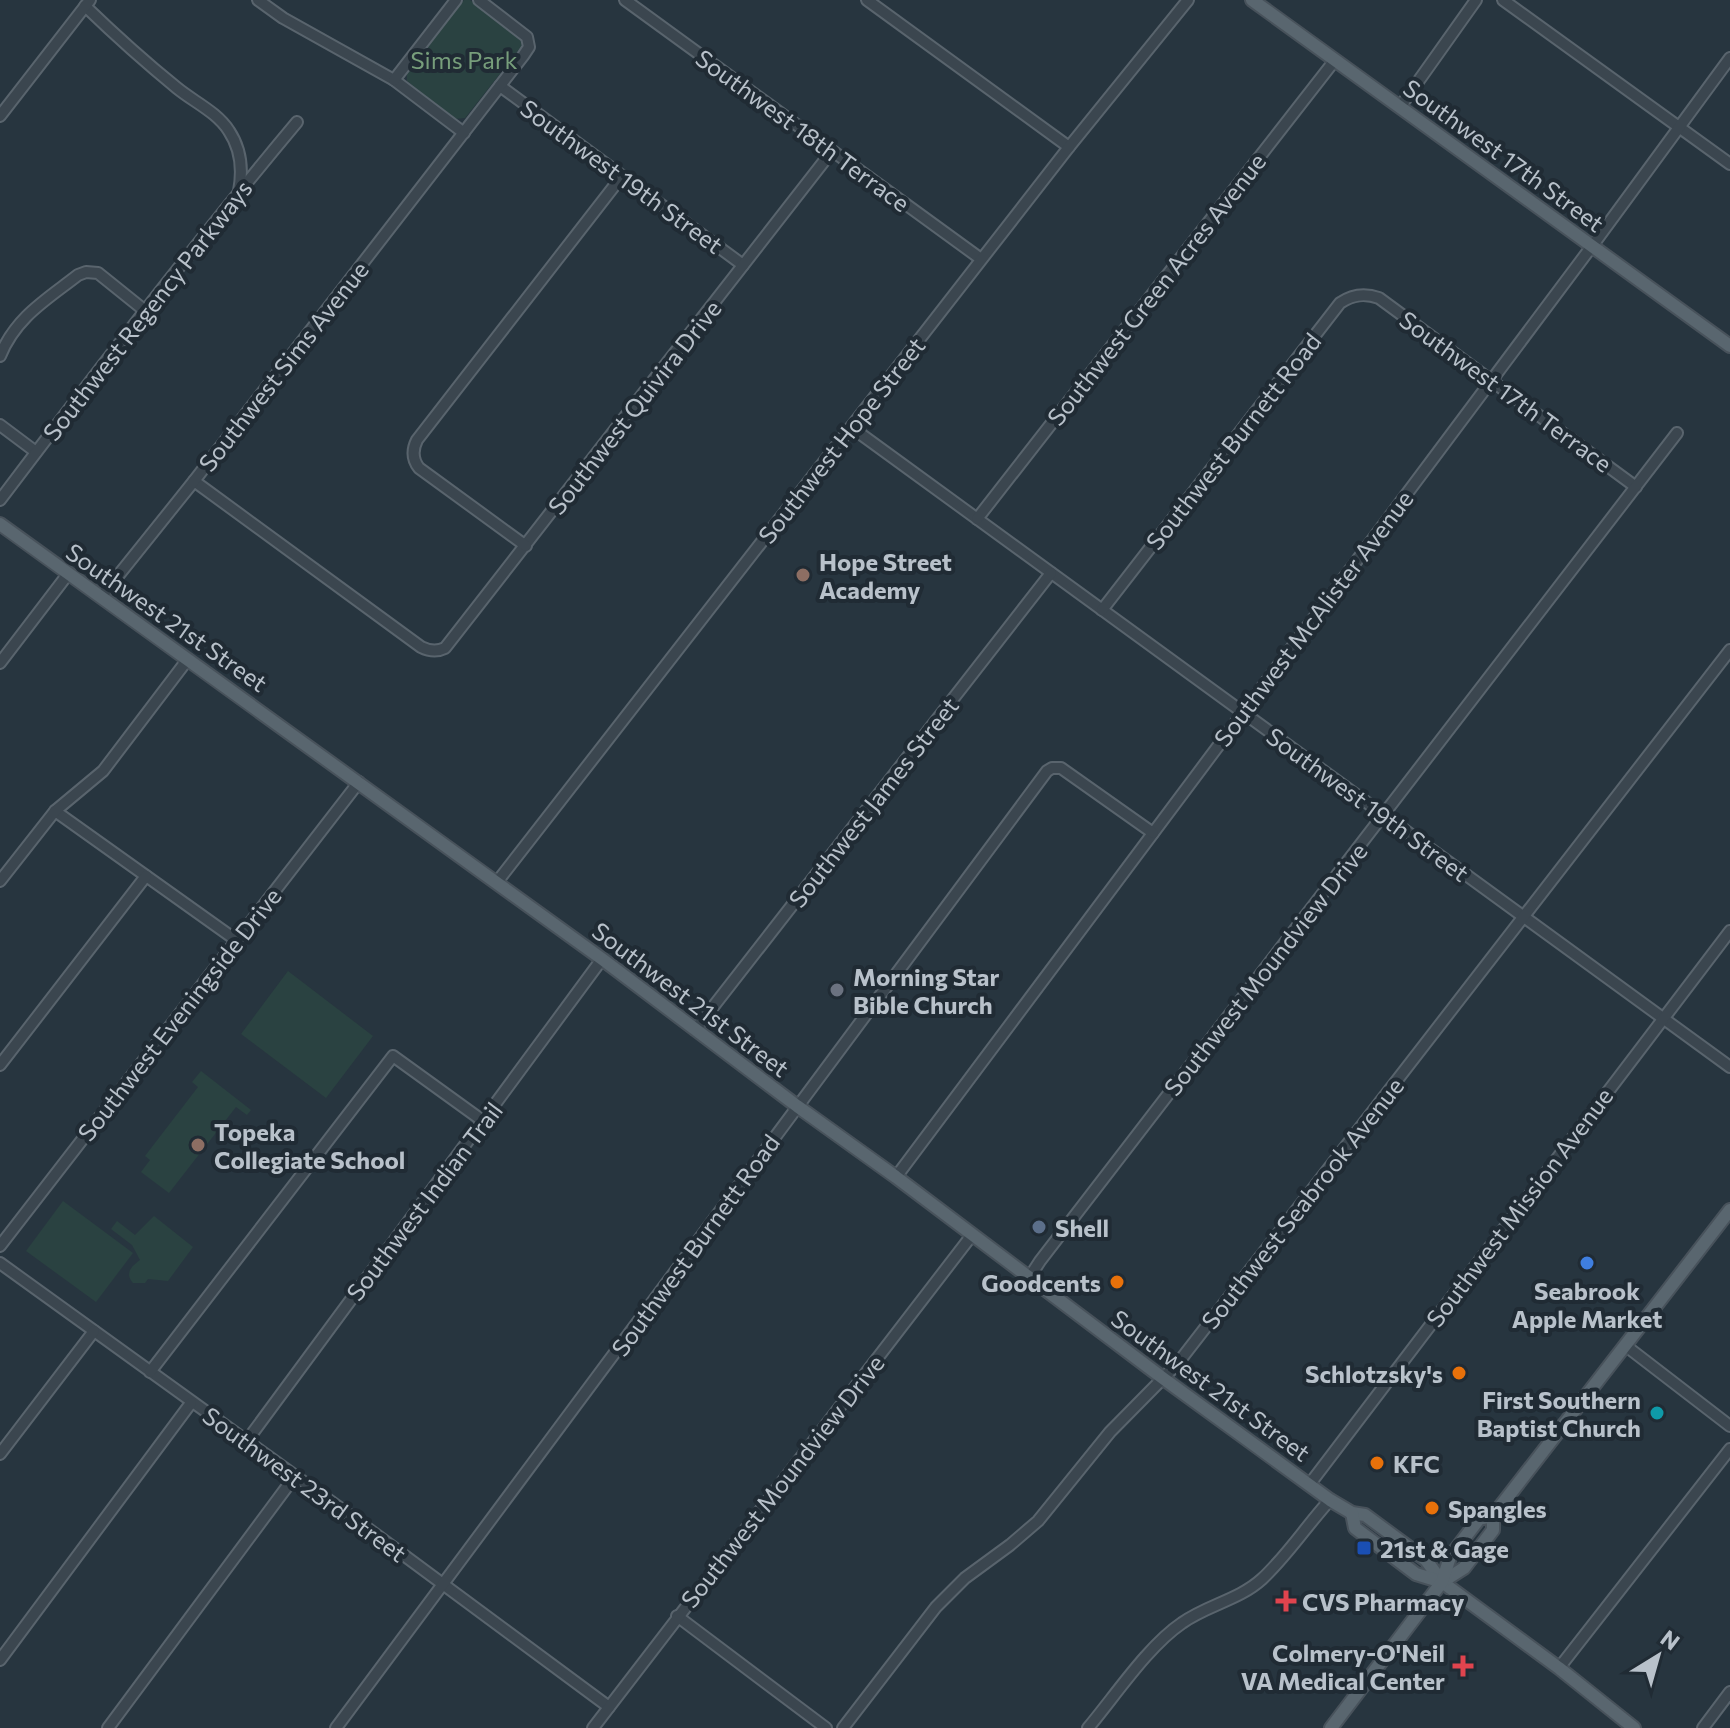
<svg xmlns="http://www.w3.org/2000/svg" width="1730" height="1728" font-family="Commissioner,sans-serif">
  <style>
    .green { fill: #2a4241 }
    .lines { fill: none; stroke-linecap: round; stroke-linejoin: round }
    .minor-casing { stroke: #59646d; stroke-width: 14 }
    .major-casing { stroke: #48525b; stroke-width: 16 }
    .minor { stroke: #3b464f; stroke-width: 10 }
    .major { stroke: #59666f; stroke-width: 12 }
    .education-dot { fill: #8d6e63; stroke: #202b34; stroke-width: 3 }
    .worship-dot { fill: #6b7280; stroke: #202b34; stroke-width: 3 }
    .service-dot { fill: #5c6f8a; stroke: #202b34; stroke-width: 3 }
    .shop-dot { fill: #3f7fe0; stroke: #202b34; stroke-width: 3 }
    .food-dot { fill: #e8710a; stroke: #202b34; stroke-width: 3 }
    .culture-dot { fill: #0f9aa8; stroke: #202b34; stroke-width: 3 }
    .transit-dot { fill: #1a4fb4; stroke: #202b34; stroke-width: 3 }
    .health-dot { fill: #e0444e; stroke: #202b34; stroke-width: 3 }
    .labels { text-anchor: middle; dominant-baseline: central; stroke-width: 8; stroke-linejoin: round; paint-order: stroke }
    .park-label { font-size: 24px; fill: #779e7b; stroke: #202b34 }
    .street-label { font-size: 24px; fill: #b8c1ca; stroke: #202b34 }
    .poi-label { font-size: 24px; font-weight: bold; fill: #b8c1ca; stroke: #202b34; text-anchor: start }
  </style>
  <rect width="100%" height="100%" fill="#27353f"/>
  <g class="green">
    <path d="M464 0H470L522 38 523 42 521 47 465 118 454 119 407 81V71Z"/>
    <path d="M288 971 373 1036 326 1098 241 1034Z"/>
    <path d="M201 1071 251 1110 247 1115 236 1107 169 1193 141 1172 150 1160 145 1156 198 1087 192 1082Z"/>
    <path d="M63 1201 133 1253 96 1302 26 1251Z"/>
    <path d="M154 1216 193 1247 168 1281 148 1279 145 1283H133C124 1273 132 1266 140 1260L132 1245 111 1229 117 1221 135 1235Z"/>
  </g>
  <g class="lines">
    <defs>
      <g id="minor">
        <path d="M258 0 283 18 394 80 464 133"/>
        <path d="M625 0 981 259"/>
        <path d="M867 0 1069 147"/>
        <path d="M1503 0 1730 164"/>
        <path d="M85 6C115 35 145 62 177 88 194 102 217 112 229 131 241 149 243 170 239 191"/>
        <path d="M394 80 456 0"/>
        <path d="M500 86 743 265"/>
        <path d="M1400 107 1476 0"/>
        <path d="M0 116 90 0"/>
        <path d="M0 356C16 317 46 300 78 275L86 272 98 273 144 310"/>
        <path d="M0 425 36 452"/>
        <path d="M851 427 1730 1067"/>
        <path d="M194 481 421 647C429 651 437 652 445 648L832 151"/>
        <path d="M0 500C97 372 194 245 297 122"/>
        <path d="M977 519 1335 60"/>
        <path d="M526 546 419 468C412 459 412 450 417 440L622 176"/>
        <path d="M101 597 194 481 523 56 529 47 527 37 479 0"/>
        <path d="M1102 610 1340 303C1353 294 1365 293 1379 298L1636 487"/>
        <path d="M0 663 68 574"/>
        <path d="M55 811 236 940"/>
        <path d="M0 881 55 811 103 771 188 659"/>
        <path d="M497 882 1069 147 1188 0"/>
        <path d="M695 1030 1051 573"/>
        <path d="M0 1065 146 876"/>
        <path d="M896 1177 1592 246 1730 58"/>
        <path d="M0 1246 359 782"/>
        <path d="M0 1263 355 1519 609 1707"/>
        <path d="M1029 1278 1040 1261 1677 433"/>
        <path d="M1626 1346 1730 1426"/>
        <path d="M150 1372 393 1056 483 1121"/>
        <path d="M246 1442 602 959"/>
        <path d="M0 1454 94 1331"/>
        <path d="M1309 1485 1730 931"/>
        <path d="M677 1616 826 1728"/>
        <path d="M0 1660 191 1403"/>
        <path d="M1559 1668 1730 1449"/>
        <path d="M108 1728 295 1476"/>
        <path d="M336 1728 1047 771 1052 768H1061L1153 833"/>
        <path d="M593 1728 972 1235"/>
        <path d="M843 1728 936 1607 965 1578 1010 1545 1038 1521 1110 1432 1178 1363 1730 650"/>
        <path d="M1088 1728C1115 1696 1148 1646 1182 1623 1207 1605 1239 1600 1262 1579 1287 1556 1307 1525 1330 1500"/>
        <path d="M1703 1728 1730 1692"/>
      </g>
      <g id="major">
        <path d="M1252 0 1730 346"/>
        <path d="M0 524 602 959 797 1106 896 1177 1164 1379 1330 1500 1352 1513 1365 1515 1426 1560 1442 1582"/>
        <path d="M1352 1513 1355 1528 1416 1574 1442 1582 1559 1668 1634 1728"/>
        <path d="M1442 1582 1464 1568 1493 1530V1516L1730 1210"/>
        <path d="M1331 1728 1442 1582 1450 1557 1479 1519 1493 1516"/>
      </g>
    </defs>
    <use href="#minor" class="minor-casing"/>
    <use href="#major" class="major-casing"/>
    <use href="#minor" class="minor"/>
    <use href="#major" class="major"/>
  </g>
  <g class="education-dot">
    <circle cx="803" cy="575" r="8"/>
    <circle cx="198" cy="1145" r="8"/>
  </g>
  <circle class="worship-dot" cx="837" cy="990" r="8"/>
  <circle class="service-dot" cx="1039" cy="1227" r="8"/>
  <circle class="shop-dot" cx="1587" cy="1263" r="8"/>
  <g class="food-dot">
    <circle cx="1117" cy="1282" r="8"/>
    <circle cx="1459" cy="1373" r="8"/>
    <circle cx="1377" cy="1463" r="8"/>
    <circle cx="1432" cy="1508" r="8"/>
  </g>
  <circle class="culture-dot" cx="1657" cy="1413" r="8"/>
  <rect class="transit-dot" x="1356" y="1540" width="16" height="16" rx="4"/>
  <g class="health-dot">
    <path d="M1282 1589h8v8h8v8h-8v8h-8v-8h-8v-8h8z"/>
    <path d="M1459 1654h8v8h8v8h-8v8h-8v-8h-8v-8h8z"/>
  </g>
  <g class="labels">
    <g class="park-label">
      <text x="464" y="59">Sims Park</text>
    </g>
    <g class="street-label">
      <text transform="translate(803 130) rotate(36)">Southwest 18th Terrace</text>
      <text transform="translate(1504 155) rotate(36)">Southwest 17th Street</text>
      <text transform="translate(622 176) rotate(36)">Southwest 19th Street</text>
      <text transform="translate(1156 289) rotate(-52)">Southwest Green Acres Avenue</text>
      <text transform="translate(147 310) rotate(-52)">Southwest Regency Parkways</text>
      <text transform="translate(283 366) rotate(-52)">Southwest Sims Avenue</text>
      <text transform="translate(1506 391) rotate(36)">Southwest 17th Terrace</text>
      <text transform="translate(634 407) rotate(-52)">Southwest Quivira Drive</text>
      <text transform="translate(841 440) rotate(-52)">Southwest Hope Street</text>
      <text transform="translate(1233 441) rotate(-52)">Southwest Burnett Road</text>
      <text transform="translate(167 617) rotate(35)">Southwest 21st Street</text>
      <text transform="translate(1313 618) rotate(-53)">Southwest McAlister Avenue</text>
      <text transform="translate(873 802) rotate(-52)">Southwest James Street</text>
      <text transform="translate(1368 804) rotate(36)">Southwest 19th Street</text>
      <text transform="translate(1265 969) rotate(-52)">Southwest Moundview Drive</text>
      <text transform="translate(691 999) rotate(37)">Southwest 21st Street</text>
      <text transform="translate(179 1014) rotate(-52)">Southwest Eveningside Drive</text>
      <text transform="translate(424 1201) rotate(-53)">Southwest Indian Trail</text>
      <text transform="translate(1302 1203) rotate(-52)">Southwest Seabrook Avenue</text>
      <text transform="translate(1519 1207) rotate(-53)">Southwest Mission Avenue</text>
      <text transform="translate(695 1245) rotate(-54)">Southwest Burnett Road</text>
      <text transform="translate(1211 1385) rotate(36)">Southwest 21st Street</text>
      <text transform="translate(782 1481) rotate(-52)">Southwest Moundview Drive</text>
      <text transform="translate(305 1484) rotate(36)">Southwest 23rd Street</text>
    </g>
    <g class="poi-label">
      <text x="819" y="561">Hope Street<tspan x="819" dy="28">Academy</tspan></text>
      <text x="853" y="976">Morning Star<tspan x="853" dy="28">Bible Church</tspan></text>
      <text x="214" y="1131">Topeka<tspan x="214" dy="28">Collegiate School</tspan></text>
      <text x="1055" y="1227">Shell</text>
      <text x="1101" y="1282" text-anchor="end">Goodcents</text>
      <text x="1587" y="1290" text-anchor="middle">Seabrook<tspan x="1587" dy="28">Apple Market</tspan></text>
      <text x="1443" y="1373" text-anchor="end">Schlotzsky's</text>
      <text x="1641" y="1399" text-anchor="end">First Southern<tspan x="1641" dy="28">Baptist Church</tspan></text>
      <text x="1393" y="1463">KFC</text>
      <text x="1448" y="1508">Spangles</text>
      <text x="1380" y="1548">21st &amp; Gage</text>
      <text x="1302" y="1601">CVS Pharmacy</text>
      <text x="1445" y="1652" text-anchor="end">Colmery-O'Neil<tspan x="1445" dy="28">VA Medical Center</tspan></text>
    </g>
  </g>
  <g transform="translate(1658 1656) rotate(37)" stroke="#202b34" stroke-width="6" paint-order="stroke">
  <path d="M0-6L14 30L0 20L-14 30Z" fill="#b8c1ca"/>
  <text y="-12" font-size="22" font-weight="bold" text-anchor="middle" fill="#b8c1ca">N</text>
  </g>
</svg>
